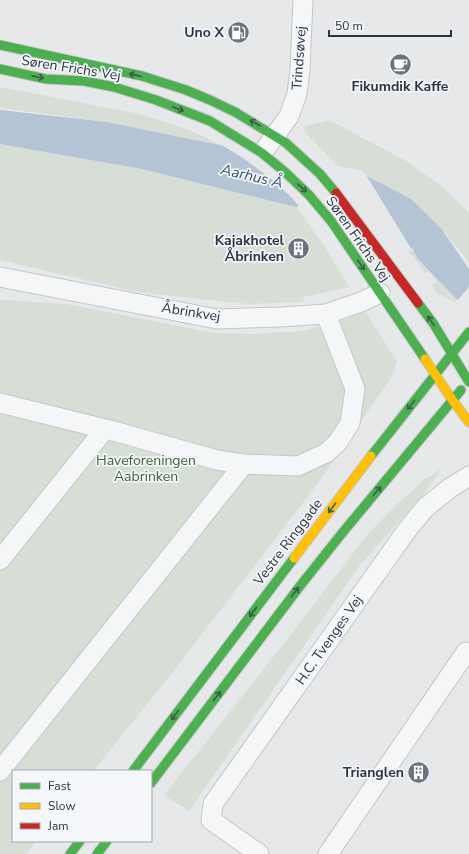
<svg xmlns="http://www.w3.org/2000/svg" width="469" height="854" font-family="'Nunito Sans',sans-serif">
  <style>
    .green { fill: #d6ded6 }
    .water { fill: #b4c4d5 }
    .pier { fill: #e6e8ea }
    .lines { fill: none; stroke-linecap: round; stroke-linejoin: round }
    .street-casing { stroke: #c4c6c8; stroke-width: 21 }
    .fast-casing { stroke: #c4c6c8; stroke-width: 11 }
    .slow-casing { stroke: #c4c6c8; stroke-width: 11 }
    .jam-casing { stroke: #c4c6c8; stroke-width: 11 }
    .street { stroke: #f5f6f7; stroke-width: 19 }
    .fast { stroke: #4caf50; stroke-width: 9 }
    .slow { stroke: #ffc107; stroke-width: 9 }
    .jam { stroke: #c62828; stroke-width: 9 }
    .oneway { stroke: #375f49 }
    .labels { text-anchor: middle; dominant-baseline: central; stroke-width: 3.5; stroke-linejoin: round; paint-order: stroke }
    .poi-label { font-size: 14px; font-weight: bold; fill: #2b3445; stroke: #f4f6f9; text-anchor: end }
    .street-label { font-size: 14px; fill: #2b3445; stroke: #f4f6f9 }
    .park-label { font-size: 14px; fill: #3f6138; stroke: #f4f6f9 }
    .water-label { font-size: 15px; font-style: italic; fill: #34527a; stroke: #f4f6f9 }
  </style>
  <rect width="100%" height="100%" fill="#e6e8ea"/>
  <g class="green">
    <path d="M0 87 140 114 192 131 221 145 107 122 0 108Z"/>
    <path d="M329 120 406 161 441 186 469 212V262L441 228 411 199 367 176 362 171 338 166 303 130 306 126Z"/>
    <path d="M0 144 142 169 296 207 323 244 349 287 304 297 303 302 248 304 137 292 0 260Z"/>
    <path d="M408 250 414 251 417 258 457 300 455 302 438 294 432 286 437 281 428 271 425 273Z"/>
    <path d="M0 300 66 304 214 333 256 334 301 331 344 320 349 318V316L365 311 397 362 391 378 315 487 176 668 93 771H13V841H37L26 854H0Z"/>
    <path d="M442 469 426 491 360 565 189 811 164 795 289 637 367 535 395 506 425 479Z"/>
  </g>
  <path class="water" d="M0 110 107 122 220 145 367 176 411 199 441 228 469 269V312L417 258 413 249 296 207 142 169 0 144Z"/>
  <g class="pier">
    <path d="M220 144 366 175 412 250 297 209 298 205 289 195 275 182 243 158Z"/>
    <path d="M469 287V313L457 301Z"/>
  </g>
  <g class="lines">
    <defs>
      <g id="street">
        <path d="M266 148 289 116 297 94 300 69 303 0"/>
        <path d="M0 277 217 319 281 317 326 314 361 302 380 293"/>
        <path d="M0 403 117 432 217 460 244 464 298 466 326 453 338 442 350 423 355 389 326 314"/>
        <path d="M0 560 105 429"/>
        <path d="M0 771 244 464"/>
        <path d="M259 854 211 820 213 804 407 530 425 508 450 488 469 476"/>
        <path d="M328 854 466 652"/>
      </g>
      <g id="fast">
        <path d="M0 45 142 76 186 90 210 100 235 112 286 143 320 174 336 193"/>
        <path d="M0 69 46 79 84 81 114 87 156 100 210 121 262 153 285 172 309 195 331 221 425 359"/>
        <path d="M418 303 433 323 469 382"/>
        <path d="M371 456 469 332"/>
        <path d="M133 771 294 558"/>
        <path d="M151 783 300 586 343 532 461 390"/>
        <path d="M70 854 80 841"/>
        <path d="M97 854 107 841"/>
      </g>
      <g id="slow">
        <path d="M425 359 453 401 469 422"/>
        <path d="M294 558 371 456"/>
      </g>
      <path id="jam" d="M336 193 418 303"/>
    </defs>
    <use href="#street" class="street-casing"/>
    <use href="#fast" class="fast-casing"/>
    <use href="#slow" class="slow-casing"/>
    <use href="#jam" class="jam-casing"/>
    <use href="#street" class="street"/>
    <use href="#fast" class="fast"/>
    <use href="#slow" class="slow"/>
    <use href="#jam" class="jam"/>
  </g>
  <defs><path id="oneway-shaft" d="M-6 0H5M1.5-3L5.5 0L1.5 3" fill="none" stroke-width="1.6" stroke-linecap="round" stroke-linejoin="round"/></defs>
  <g class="oneway">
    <use href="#oneway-shaft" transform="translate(135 75) rotate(-167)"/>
    <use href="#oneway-shaft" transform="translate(38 77) rotate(11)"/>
    <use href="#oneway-shaft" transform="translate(178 109) rotate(21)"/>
    <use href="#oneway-shaft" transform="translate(255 123) rotate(-150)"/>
    <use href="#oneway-shaft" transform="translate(302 188) rotate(43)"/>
    <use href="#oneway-shaft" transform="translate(361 265) rotate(56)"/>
    <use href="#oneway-shaft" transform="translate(431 321) rotate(-125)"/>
    <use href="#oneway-shaft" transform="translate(411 405) rotate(128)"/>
    <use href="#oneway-shaft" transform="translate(377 491) rotate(-50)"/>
    <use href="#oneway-shaft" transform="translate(332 508) rotate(127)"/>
    <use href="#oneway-shaft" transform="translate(295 592) rotate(-53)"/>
    <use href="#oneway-shaft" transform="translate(253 612) rotate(127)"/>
    <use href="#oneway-shaft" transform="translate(217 696) rotate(-53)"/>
    <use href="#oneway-shaft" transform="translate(175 715) rotate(127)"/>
  </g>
  <defs>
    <symbol id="fuel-disc" viewBox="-11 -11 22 22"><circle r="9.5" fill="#6c737f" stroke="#f4f6f9"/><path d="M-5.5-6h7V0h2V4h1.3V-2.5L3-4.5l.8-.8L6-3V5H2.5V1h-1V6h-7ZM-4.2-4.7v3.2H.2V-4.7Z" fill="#fff"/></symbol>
    <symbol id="cafe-disc" viewBox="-11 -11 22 22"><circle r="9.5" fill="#6c737f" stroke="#f4f6f9"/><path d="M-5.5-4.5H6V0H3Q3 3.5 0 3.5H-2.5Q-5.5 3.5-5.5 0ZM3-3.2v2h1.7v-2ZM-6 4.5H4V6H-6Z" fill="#fff"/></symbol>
    <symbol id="building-disc" viewBox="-11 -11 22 22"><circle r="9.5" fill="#6c737f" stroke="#f4f6f9"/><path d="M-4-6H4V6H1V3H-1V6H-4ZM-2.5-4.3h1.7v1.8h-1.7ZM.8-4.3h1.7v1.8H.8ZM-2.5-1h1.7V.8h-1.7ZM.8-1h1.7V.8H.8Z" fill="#fff"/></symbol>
  </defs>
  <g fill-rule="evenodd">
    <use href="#fuel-disc" x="226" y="20" width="25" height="25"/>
    <use href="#cafe-disc" x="388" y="52" width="25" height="25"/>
    <use href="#building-disc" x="286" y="236" width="25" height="25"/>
    <use href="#building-disc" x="406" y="760" width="25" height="25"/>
  </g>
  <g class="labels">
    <g class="poi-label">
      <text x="224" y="32">Uno X</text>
      <text x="400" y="86" text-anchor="middle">Fikumdik Kaffe</text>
      <text x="284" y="240">Kajakhotel<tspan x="284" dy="16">Åbrinken</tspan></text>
      <text x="404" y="772">Trianglen</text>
    </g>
    <g class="street-label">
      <text transform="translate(299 58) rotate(-86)">Trindsøvej</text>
      <text transform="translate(71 68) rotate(9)">Søren Frichs Vej</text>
      <text transform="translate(358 239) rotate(55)">Søren Frichs Vej</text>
      <text transform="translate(191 312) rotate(9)">Åbrinkvej</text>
      <text transform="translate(288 542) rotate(-53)">Vestre Ringgade</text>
      <text transform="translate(329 640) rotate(-55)">H.C. Tvenges Vej</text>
    </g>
    <g class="park-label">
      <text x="146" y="460">Haveforeningen<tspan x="146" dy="16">Aabrinken</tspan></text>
    </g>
    <g class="water-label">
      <text transform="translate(252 176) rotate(13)">Aarhus Å</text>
    </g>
  </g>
  <rect x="12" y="770" width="140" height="72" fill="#f4f6f9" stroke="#a4a8b1"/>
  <rect x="20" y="783" width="20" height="6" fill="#4caf50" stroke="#a4a8b1"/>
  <text x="48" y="790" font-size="12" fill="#2b3445">Fast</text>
  <rect x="20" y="803" width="20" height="6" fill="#ffc107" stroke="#a4a8b1"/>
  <text x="48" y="810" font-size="12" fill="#2b3445">Slow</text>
  <rect x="20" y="823" width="20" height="6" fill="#c62828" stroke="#a4a8b1"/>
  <text x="48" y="830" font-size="12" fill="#2b3445">Jam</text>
  <path d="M329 30v6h122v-6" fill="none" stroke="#2b3445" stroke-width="2"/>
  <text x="335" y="30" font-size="12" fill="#2b3445" stroke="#f4f6f9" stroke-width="3" paint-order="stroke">50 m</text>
</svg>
